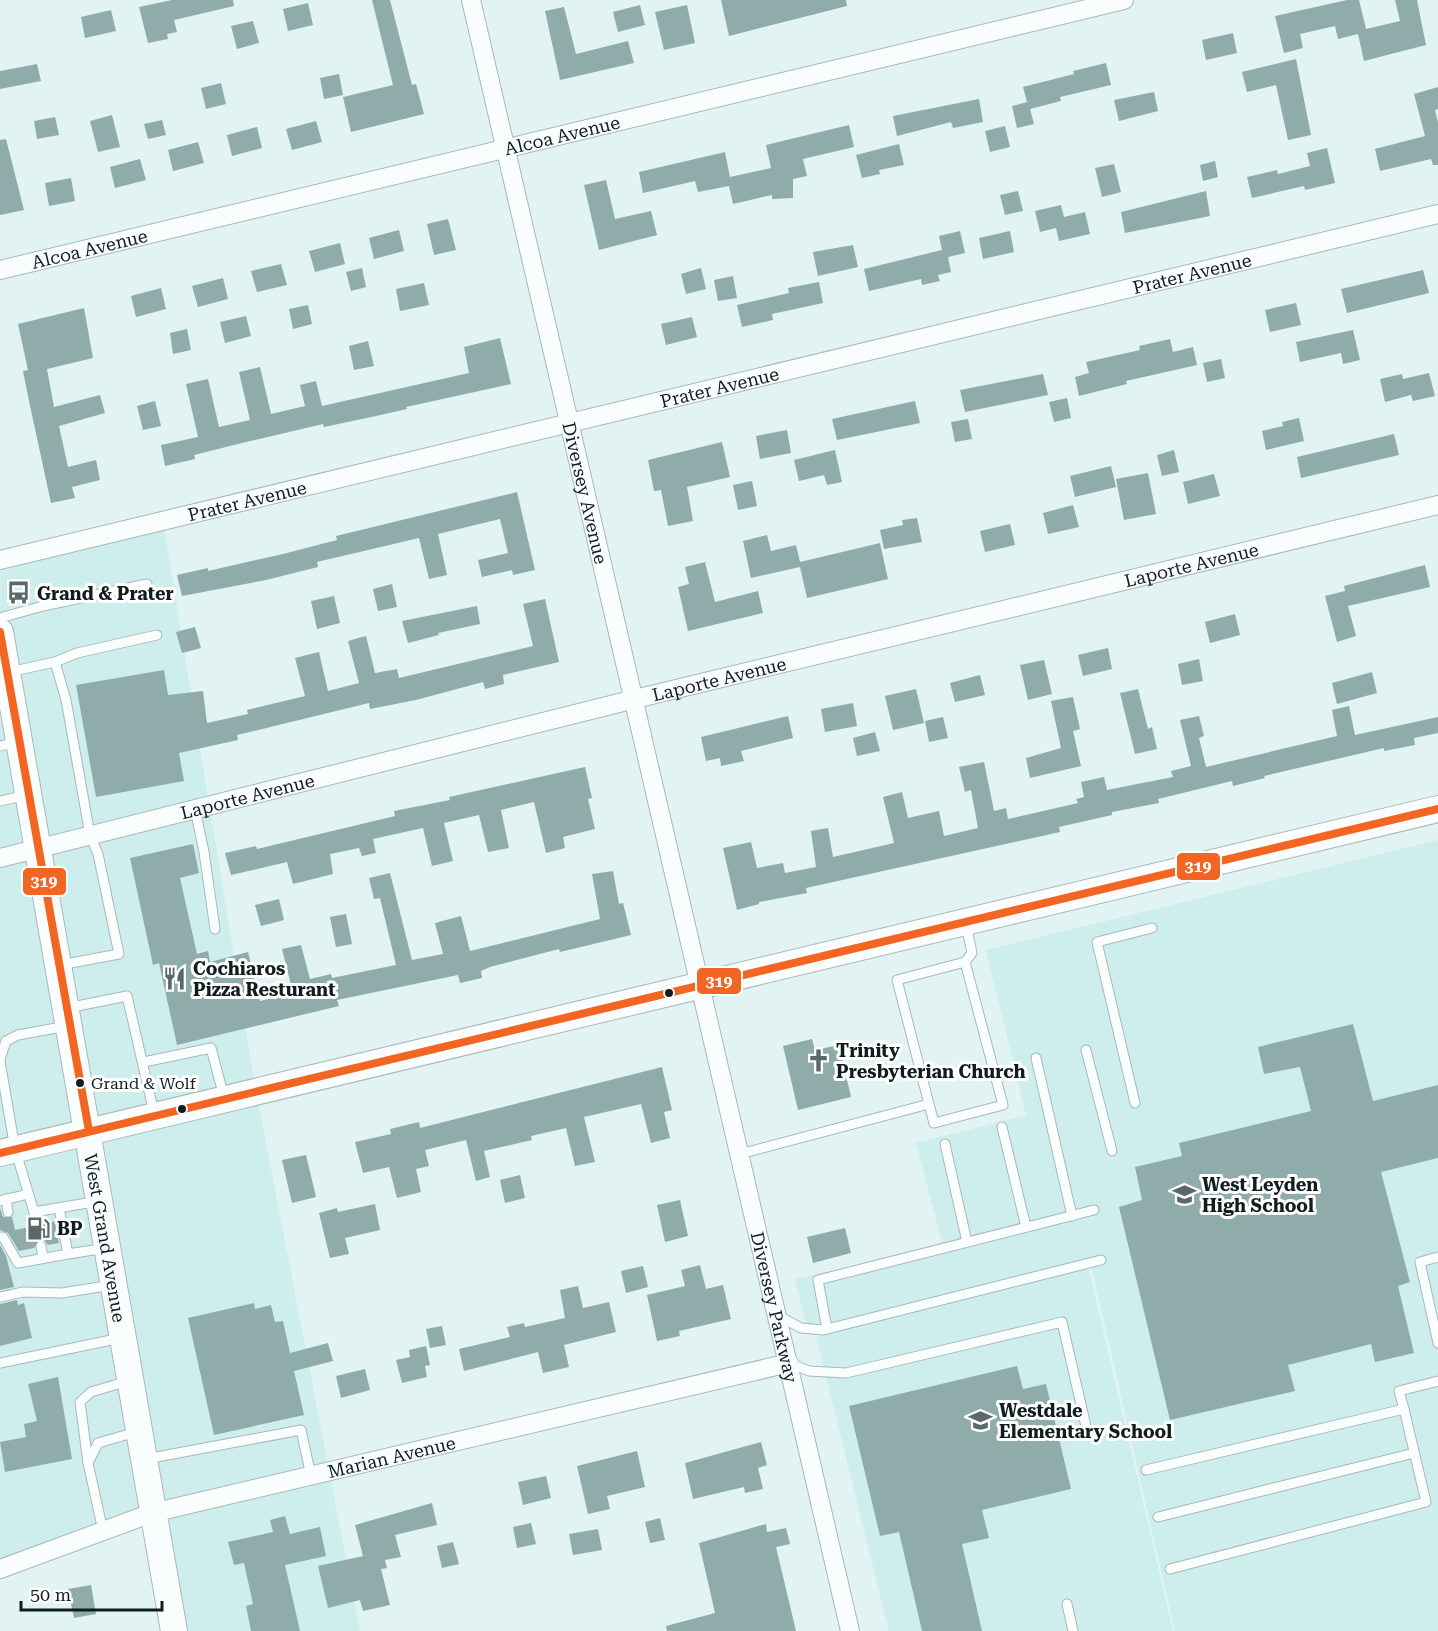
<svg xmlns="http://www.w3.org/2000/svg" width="1438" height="1631" font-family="'Roboto Serif',serif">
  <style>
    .built { fill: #ceeeed }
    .building { fill: #8facab }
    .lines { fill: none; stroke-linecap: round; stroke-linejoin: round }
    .service-casing { stroke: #a9b8b8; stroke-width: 11 }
    .minor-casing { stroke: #a9b8b8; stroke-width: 20 }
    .secondary-casing { stroke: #a9b8b8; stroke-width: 28 }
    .service { stroke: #fafdfd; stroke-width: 9 }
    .minor { stroke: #fafdfd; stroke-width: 18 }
    .secondary { stroke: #fafdfd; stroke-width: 26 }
    .bus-1-casing { stroke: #fff; stroke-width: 12 }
    .bus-1 { stroke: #f26522; stroke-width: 8 }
    .bus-dot { fill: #111d1d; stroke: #fff; stroke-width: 2 }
    .labels { text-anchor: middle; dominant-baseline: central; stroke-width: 6; stroke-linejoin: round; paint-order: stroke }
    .bus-label { font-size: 16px; fill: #111d1d; stroke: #fff; text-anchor: start }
    .street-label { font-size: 18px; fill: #111d1d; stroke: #fff }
    .poi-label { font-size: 18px; font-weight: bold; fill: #111d1d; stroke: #fff; text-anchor: start }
    .line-badge { stroke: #fff; stroke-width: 2 }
    .badge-label { font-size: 16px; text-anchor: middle; font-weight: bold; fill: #fff }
  </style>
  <rect width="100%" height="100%" fill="#e1f3f3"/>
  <g class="built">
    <path d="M163 521 256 1091 360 1631H174L153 1514 0 1569V858L37 849 0 632V560Z"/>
    <path d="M9 717 31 846 0 853V720Z"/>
    <path d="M1438 840V1631H1175L1090 1261 808 1331 795 1279 943 1246 916 1143 1026 1115 986 950Z"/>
    <path d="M1088 1265 1173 1631H889L816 1337Z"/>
  </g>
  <g class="building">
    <path d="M172 0H233L234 6 174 20 177 32 167 34 168 39 148 43 139 7Z"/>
    <path d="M372 0H390L412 85 416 84 424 114 351 132 343 97 393 85Z"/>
    <path d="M721 0H846L847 6 729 36Z"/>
    <path d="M1347 0H1359L1366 29 1400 21 1395 0H1417L1426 45 1364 61 1358 34 1338 39 1335 26 1300 34 1303 48 1284 53 1275 16Z"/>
    <path d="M308 3 313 25 288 31 283 9Z"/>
    <path d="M640 5 645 25 618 32 613 12Z"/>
    <path d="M687 5 695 43 664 50 655 12Z"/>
    <path d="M564 7 576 54 628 41 634 63 560 80 545 11Z"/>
    <path d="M111 10 116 31 85 38 81 17Z"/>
    <path d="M253 21 259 43 237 49 231 26Z"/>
    <path d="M1233 33 1237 53 1206 60 1202 40Z"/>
    <path d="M1296 59 1311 135 1288 140 1276 85 1247 92 1242 72Z"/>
    <path d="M1106 63 1111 85 1060 97 1061 101 1030 109 1034 124 1017 128 1012 106 1027 102 1023 87 1074 74 1073 71Z"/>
    <path d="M37 64 41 81 0 89V71Z"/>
    <path d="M339 74 343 95 324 99 320 78Z"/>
    <path d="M221 83 226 104 206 109 201 88Z"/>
    <path d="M1438 87V109L1435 110 1438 123V165H1433L1431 159 1380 171 1375 149 1425 136 1414 94Z"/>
    <path d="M1154 92 1158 111 1119 121 1114 100Z"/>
    <path d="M979 99 983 122 953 128 951 122 897 136 893 116Z"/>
    <path d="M112 115 120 147 98 152 90 121Z"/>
    <path d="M55 117 59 135 37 139 34 121Z"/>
    <path d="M162 120 166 135 148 139 144 124Z"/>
    <path d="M316 121 322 142 292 150 286 129Z"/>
    <path d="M849 125 854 147 803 159 807 176 793 179V198L772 199V195L733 204 729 186 698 192 695 181 643 193 639 172 725 152 730 177 771 168 766 145Z"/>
    <path d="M1005 126 1010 147 990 152 985 131Z"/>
    <path d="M257 127 262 148 232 156 227 135Z"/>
    <path d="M6 139 24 210 0 215V140Z"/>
    <path d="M198 142 204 163 173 171 168 150Z"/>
    <path d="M899 144 904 165 879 170 880 174 862 178 856 155Z"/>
    <path d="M1327 148 1335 183 1305 190 1304 186 1252 198 1247 177 1277 170 1278 174 1310 166 1307 153Z"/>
    <path d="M140 159 146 180 115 188 110 167Z"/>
    <path d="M1215 161 1218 177 1203 181 1200 165Z"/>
    <path d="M1114 164 1121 192 1102 197 1095 168Z"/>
    <path d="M71 178 75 201 49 206 45 183Z"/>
    <path d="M606 180 615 219 651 211 657 235 599 250 584 185Z"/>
    <path d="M1018 191 1023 211 1005 215 1000 195Z"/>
    <path d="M1206 191 1210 216 1125 233 1121 212Z"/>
    <path d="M1061 205 1064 217 1085 212 1090 234 1059 241 1056 228 1040 232 1035 211Z"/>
    <path d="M448 219 456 250 434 255 427 224Z"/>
    <path d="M399 230 404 251 374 259 369 238Z"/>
    <path d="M960 231 965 253 948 257 951 272 938 275 940 281 922 285 921 279 869 291 864 269 942 250 939 236Z"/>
    <path d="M1010 231 1014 252 983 259 979 238Z"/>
    <path d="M340 243 345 264 315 272 309 251Z"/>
    <path d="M853 245 858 267 818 276 813 252Z"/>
    <path d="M281 264 287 285 257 292 251 271Z"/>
    <path d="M362 268 366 287 351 291 346 272Z"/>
    <path d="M701 268 706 289 686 294 681 274Z"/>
    <path d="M1423 270 1429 293 1347 313 1341 289Z"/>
    <path d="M733 276 737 298 718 301 714 280Z"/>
    <path d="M223 278 228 299 198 307 192 286Z"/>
    <path d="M819 282 823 303 772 314 773 320 742 327 737 305 789 293 788 288Z"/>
    <path d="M424 283 429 305 400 311 396 289Z"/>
    <path d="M161 288 166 309 136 317 131 296Z"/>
    <path d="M1296 303 1301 325 1270 332 1265 310Z"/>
    <path d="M308 305 312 324 293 329 289 309Z"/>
    <path d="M84 308 93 358 47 369 54 407 100 395 105 413 59 426 68 467 96 460 100 480 72 487 75 498 51 503 29 401 23 371 28 370 18 324Z"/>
    <path d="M246 316 251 336 225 343 220 322Z"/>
    <path d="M692 317 697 337 666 345 661 324Z"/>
    <path d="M187 329 191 350 173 354 170 333Z"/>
    <path d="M1353 330 1360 360 1343 364 1341 353 1300 362 1296 342Z"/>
    <path d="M500 338 511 384 406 407 407 409 376 416 324 427 323 424 246 442 194 455 195 459 165 466 161 445 198 437 186 384 208 379 219 427 250 420 239 372 260 367 271 414 305 406 300 385 316 381 322 406 469 373 464 347Z"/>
    <path d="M1170 339 1173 352 1193 347 1197 365 1126 381 1127 384 1079 396 1075 377 1089 373 1086 362 1140 350 1139 346Z"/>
    <path d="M368 341 374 366 354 370 349 346Z"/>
    <path d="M1221 359 1225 378 1207 382 1203 363Z"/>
    <path d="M1429 373 1435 396 1413 401 1411 395 1385 402 1380 379 1402 374 1403 379Z"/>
    <path d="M1043 374 1048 395 965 412 960 390Z"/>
    <path d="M1067 398 1071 418 1054 422 1049 402Z"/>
    <path d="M155 401 161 426 143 430 137 406Z"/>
    <path d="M915 401 920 423 837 440 832 419Z"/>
    <path d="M1299 418 1304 441 1266 450 1262 431 1283 426 1282 422Z"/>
    <path d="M968 419 972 439 955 442 951 422Z"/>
    <path d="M787 430 791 453 760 459 756 436Z"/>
    <path d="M1394 434 1399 455 1301 478 1297 457Z"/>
    <path d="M722 442 730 477 687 487 693 521 668 526 661 490 654 491 648 460Z"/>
    <path d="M835 450 842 482 827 485 824 475 799 481 794 460Z"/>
    <path d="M1174 450 1179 472 1162 476 1157 455Z"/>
    <path d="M1111 466 1116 487 1075 497 1070 476Z"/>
    <path d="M1148 473 1156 514 1124 520 1116 479Z"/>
    <path d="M1214 474 1220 496 1188 504 1183 482Z"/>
    <path d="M752 481 757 506 738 510 733 485Z"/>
    <path d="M517 492 535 570 513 575 512 570 482 577 478 560 508 553 500 519 438 534 447 575 429 579 419 538 317 562 318 567 266 580 182 596 177 575 208 568V571L283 554 337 540 336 536Z"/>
    <path d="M1073 505 1079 527 1048 534 1043 513Z"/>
    <path d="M917 518 922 542 884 549 880 530 903 525 902 520Z"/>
    <path d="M1010 524 1015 545 985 552 980 531Z"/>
    <path d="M767 535 771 551 796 545 800 562 880 543 888 579 807 598 800 567 751 578 743 541Z"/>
    <path d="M705 562 715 602 758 591 763 613 688 631 678 587 689 584 685 567Z"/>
    <path d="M1425 565 1430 587 1348 606 1356 636 1337 642 1325 596 1345 591 1344 586Z"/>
    <path d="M392 584 397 607 378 611 373 589Z"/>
    <path d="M334 596 340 623 317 629 311 601Z"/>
    <path d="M545 599 559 662 503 675 504 684 485 689 483 682 416 700 370 709 369 703 237 735 238 740 179 753 184 781 96 797 76 685 164 670 168 695 203 691 207 723 248 714 247 710 305 696 295 658 319 652 328 691 359 683 348 641 366 636 375 673 397 669 399 678 533 646 523 604Z"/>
    <path d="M477 606 480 624 438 633 439 635 408 643 402 621Z"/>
    <path d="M1235 614 1240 635 1210 643 1205 622Z"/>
    <path d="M195 627 201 648 182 653 176 632Z"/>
    <path d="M1108 648 1112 669 1083 676 1078 655Z"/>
    <path d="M1199 659 1203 681 1182 685 1178 664Z"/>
    <path d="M1044 660 1052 694 1028 700 1020 665Z"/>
    <path d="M1372 672 1377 693 1337 704 1332 683Z"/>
    <path d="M980 675 985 695 955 702 950 683Z"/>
    <path d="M916 689 924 723 893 730 885 696Z"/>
    <path d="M1138 689 1148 729 1152 727 1157 749 1135 754 1120 693Z"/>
    <path d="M1073 697 1080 729 1073 731 1081 766 1030 778 1026 758 1061 748 1051 701Z"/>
    <path d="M853 703 857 726 825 732 821 709Z"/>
    <path d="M1349 706 1355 735 1438 717V733L1414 738 1415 745 1384 751V748L1264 776 1265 778 1233 786 1232 781 1158 799 1159 803 1112 812V815L1059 827 1060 832 806 888 807 893 759 902V904L737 910 723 848 751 842 757 868 783 863 785 873 816 867 811 831 828 828 833 857 894 843 883 797 902 792 908 818 939 811 944 836 978 828 971 790 965 792 959 767 984 762 994 811 1006 808 1008 819 1078 803 1076 799 1084 797 1081 782 1104 777 1107 790 1173 777 1171 771 1191 766 1180 720 1199 716 1204 736 1199 738 1206 767 1337 736 1332 710Z"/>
    <path d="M788 716 793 738 741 751 744 761 721 766 720 758 706 761 701 737Z"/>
    <path d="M943 717 948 738 929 742 925 721Z"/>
    <path d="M875 732 880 751 857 756 853 738Z"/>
    <path d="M585 767 592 798 588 799 595 829 563 837 565 848 546 853 534 802 501 810 509 848 488 852 479 815 444 823 453 861 432 866 423 828 373 839 376 853 362 856 359 848 330 854 333 874 293 884 287 862 231 875 225 853 256 846 257 849 395 816 394 811 450 800 449 797Z"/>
    <path d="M193 844 199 873 180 878 197 954 208 951 210 962 248 952 260 1001 293 993 282 949 301 945 310 979 331 974 332 978 396 965 380 898 374 899 369 878 390 873 412 960 443 954 435 923 461 916 470 951 600 919 592 874 613 871 619 904 623 903 631 935 560 952 559 949 490 967 481 971 482 978 460 983 458 975 337 1000 339 1006 177 1045 159 963 153 965 130 858Z"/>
    <path d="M279 899 284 920 261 926 255 905Z"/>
    <path d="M346 914 352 944 336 947 330 917Z"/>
    <path d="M1353 1024 1373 1101 1438 1085V1158L1381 1172 1410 1282 1398 1286 1414 1353 1375 1362 1371 1344 1288 1365 1295 1391 1170 1420 1119 1207 1142 1200 1135 1167 1182 1156 1179 1143 1311 1111 1300 1067 1264 1074 1258 1047Z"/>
    <path d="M812 1039 815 1050 839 1045 851 1097 798 1110 783 1046Z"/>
    <path d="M662 1067 672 1110 664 1112 670 1138 651 1143 641 1104 584 1117 595 1162 575 1166 566 1128 531 1136 532 1140 484 1151 490 1177 476 1181 466 1140 425 1150 429 1166 416 1169 421 1192 397 1198 389 1167 363 1173 355 1142 391 1134 390 1129 419 1122 420 1128Z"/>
    <path d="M306 1155 316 1197 292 1203 282 1160Z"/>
    <path d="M520 1175 525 1198 505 1203 500 1180Z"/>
    <path d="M680 1200 688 1236 665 1242 657 1205Z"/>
    <path d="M375 1204 380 1230 345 1238 349 1254 330 1258 319 1213 337 1208 338 1212Z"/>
    <path d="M0 1208 3 1217H12L15 1230 30 1227 38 1232 43 1224 55 1221 59 1243 48 1245 44 1240H39L34 1248 19 1251 8 1233 0 1230Z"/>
    <path d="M845 1228 851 1253 813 1263 807 1237Z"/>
    <path d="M0 1245 6 1256 14 1287 0 1290Z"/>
    <path d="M700 1265 706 1289 723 1285 731 1319 679 1331 680 1336 657 1341 647 1295 685 1286 681 1270Z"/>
    <path d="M643 1266 648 1287 626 1293 621 1271Z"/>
    <path d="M578 1286 583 1308 609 1302 616 1332 564 1345 569 1367 543 1373 538 1352 464 1371 459 1349 510 1337 507 1327 524 1323 525 1327 565 1318 560 1290Z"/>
    <path d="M17 1300 18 1305 24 1303 32 1338 0 1346V1304Z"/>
    <path d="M254 1303 255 1309 271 1305 275 1322 283 1321 290 1353 328 1343 333 1361 294 1371 304 1415 214 1435 188 1318Z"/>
    <path d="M442 1326 446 1345 430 1348 426 1329Z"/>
    <path d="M426 1346 430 1365 425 1366 427 1377 402 1383 396 1360 410 1357 409 1350Z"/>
    <path d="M1017 1366 1023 1389 1046 1384 1071 1489 982 1510 989 1538 962 1544 982 1631H922L899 1532 880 1536 849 1406Z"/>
    <path d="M365 1369 370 1390 341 1398 336 1376Z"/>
    <path d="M58 1377 72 1459 5 1472 0 1442 26 1437 24 1424 37 1421 28 1384Z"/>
    <path d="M761 1442 767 1465 758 1468 763 1489 745 1493 744 1487 693 1499 685 1463Z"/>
    <path d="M637 1451 645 1487 607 1496 610 1509 588 1514 577 1466Z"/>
    <path d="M546 1476 551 1498 523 1505 518 1482Z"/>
    <path d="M432 1503 437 1525 395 1535 401 1557 385 1560 387 1568 381 1569 390 1605 363 1611 360 1600 328 1608 318 1566 363 1556 355 1525Z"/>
    <path d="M285 1516 290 1534 320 1527 326 1556 285 1565 300 1631H251L246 1606 253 1604 244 1563 234 1565 228 1542 273 1532 270 1520Z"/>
    <path d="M660 1518 665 1540 650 1543 645 1522Z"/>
    <path d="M531 1523 536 1544 517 1548 513 1527Z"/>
    <path d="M766 1524 767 1532 786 1528 790 1544 776 1547 796 1631H667L666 1626 715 1613 699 1543Z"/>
    <path d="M598 1529 602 1550 573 1555 569 1534Z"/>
    <path d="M453 1542 459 1564 442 1568 437 1546Z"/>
    <path d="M91 1585 96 1614 74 1618 68 1589Z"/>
  </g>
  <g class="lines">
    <defs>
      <g id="service">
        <path d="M0 618 43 606 147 584"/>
        <path d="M55 662 66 700 90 835 98 854 119 954 60 965"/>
        <path d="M9 672 55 662 77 653 157 635"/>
        <path d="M0 746 18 742"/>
        <path d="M0 801 27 795"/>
        <path d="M195 809 204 852 215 929"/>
        <path d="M965 962 972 953 966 924"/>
        <path d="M67 1008 127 996 154 1113"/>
        <path d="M1086 1050 1112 1151"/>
        <path d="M1036 1058 1072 1216"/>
        <path d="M0 1059 6 1041 18 1035 67 1026"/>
        <path d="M0 1061 15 1149 34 1212 99 1201"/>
        <path d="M144 1062 211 1048 224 1097"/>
        <path d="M1135 1103 1097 942 1152 928"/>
        <path d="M1002 1127 1026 1227"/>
        <path d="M945 1144 967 1242"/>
        <path d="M740 1154 929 1104 897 980 965 962 1003 1105 934 1123 929 1104"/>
        <path d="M6 1199 8 1212"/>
        <path d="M0 1201 28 1194"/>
        <path d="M59 1208 68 1254 106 1248"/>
        <path d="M34 1212 36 1225"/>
        <path d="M0 1237H3L18 1263 68 1254"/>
        <path d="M41 1246 43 1258"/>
        <path d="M1438 1257 1420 1262 1438 1343"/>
        <path d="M0 1297 23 1292 62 1293 112 1285"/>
        <path d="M777 1315 801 1328 823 1330 1101 1260"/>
        <path d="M827 1329 818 1280 1094 1210"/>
        <path d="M0 1363 121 1338"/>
        <path d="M789 1363 809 1371 846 1373 1062 1322 1088 1435"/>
        <path d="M1404 1409 1399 1391 1438 1381"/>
        <path d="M146 1459 301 1430 311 1476"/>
        <path d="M88 1463 80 1402 91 1392 128 1381"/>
        <path d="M1146 1470 1404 1409 1426 1502 1170 1569"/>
        <path d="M1158 1517 1414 1453"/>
        <path d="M103 1531 88 1463 98 1443 136 1432"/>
        <path d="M1067 1604 1073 1631"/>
      </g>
      <g id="minor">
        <path id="s1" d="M471 0 850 1631"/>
        <path id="s2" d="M0 270 1124 0"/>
        <path id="s3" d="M0 560 1438 214"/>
        <path id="s4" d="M0 858 635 699 1438 505"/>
        <path id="s5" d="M0 1569 152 1513 789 1363"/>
      </g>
      <g id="secondary">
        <path id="s6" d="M0 632 174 1631"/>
        <path d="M0 1153 1438 809"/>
      </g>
    </defs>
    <use href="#service" class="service-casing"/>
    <use href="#minor" class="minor-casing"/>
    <use href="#secondary" class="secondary-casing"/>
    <use href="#service" class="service"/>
    <use href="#minor" class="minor"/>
    <use href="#secondary" class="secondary"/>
    <defs>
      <g id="bus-1">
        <path d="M0 632 89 1131"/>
        <path d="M0 1153 1438 809"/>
      </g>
    </defs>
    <use href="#bus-1" class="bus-1-casing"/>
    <use href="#bus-1" class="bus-1"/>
  </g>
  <defs>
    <symbol id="bus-bare" viewBox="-9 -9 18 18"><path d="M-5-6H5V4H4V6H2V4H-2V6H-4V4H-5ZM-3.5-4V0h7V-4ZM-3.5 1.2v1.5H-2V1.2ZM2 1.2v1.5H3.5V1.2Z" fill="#5a6868" stroke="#fff" stroke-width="2.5" paint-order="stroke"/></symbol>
    <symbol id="restaurant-bare" viewBox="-9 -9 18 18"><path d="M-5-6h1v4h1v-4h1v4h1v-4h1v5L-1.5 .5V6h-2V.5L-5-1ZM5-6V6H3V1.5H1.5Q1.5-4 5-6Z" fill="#5a6868" stroke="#fff" stroke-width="2.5" paint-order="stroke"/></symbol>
    <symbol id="church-bare" viewBox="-9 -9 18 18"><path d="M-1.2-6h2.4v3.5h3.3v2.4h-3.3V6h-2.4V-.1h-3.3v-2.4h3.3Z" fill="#5a6868" stroke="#fff" stroke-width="2.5" paint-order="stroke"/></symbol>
    <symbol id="school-bare" viewBox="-9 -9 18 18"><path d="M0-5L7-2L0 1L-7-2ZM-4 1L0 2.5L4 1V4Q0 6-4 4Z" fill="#5a6868" stroke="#fff" stroke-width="2.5" paint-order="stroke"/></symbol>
    <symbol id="fuel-bare" viewBox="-9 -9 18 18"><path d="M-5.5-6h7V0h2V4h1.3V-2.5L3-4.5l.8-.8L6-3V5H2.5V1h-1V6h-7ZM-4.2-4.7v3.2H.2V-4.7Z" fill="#5a6868" stroke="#fff" stroke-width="2.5" paint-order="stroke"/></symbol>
  </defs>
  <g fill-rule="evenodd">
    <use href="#bus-bare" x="2" y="576" width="33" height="33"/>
    <use href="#restaurant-bare" x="158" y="962" width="33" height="33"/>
    <use href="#church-bare" x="802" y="1044" width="33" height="33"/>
    <use href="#school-bare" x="1168" y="1178" width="33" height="33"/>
    <use href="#fuel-bare" x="22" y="1212" width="33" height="33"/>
    <use href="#school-bare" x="964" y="1404" width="33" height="33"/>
  </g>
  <g class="bus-dot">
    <circle cx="669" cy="993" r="5"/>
    <circle cx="80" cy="1083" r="5"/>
    <circle cx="182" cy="1109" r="5"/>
  </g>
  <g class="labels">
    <g class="bus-label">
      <text x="91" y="1083">Grand &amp; Wolf</text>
    </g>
    <g class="street-label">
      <text stroke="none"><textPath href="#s2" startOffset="578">Alcoa Avenue</textPath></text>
      <text stroke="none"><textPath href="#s2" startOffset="92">Alcoa Avenue</textPath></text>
      <text stroke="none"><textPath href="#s3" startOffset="1226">Prater Avenue</textPath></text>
      <text stroke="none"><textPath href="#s3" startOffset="740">Prater Avenue</textPath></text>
      <text stroke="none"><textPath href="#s1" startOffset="506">Diversey Avenue</textPath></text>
      <text stroke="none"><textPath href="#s3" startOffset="254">Prater Avenue</textPath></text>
      <text stroke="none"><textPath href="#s4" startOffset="1227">Laporte Avenue</textPath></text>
      <text stroke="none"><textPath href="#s4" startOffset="741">Laporte Avenue</textPath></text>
      <text stroke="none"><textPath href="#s4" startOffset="255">Laporte Avenue</textPath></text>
      <text stroke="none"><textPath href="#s6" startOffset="615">West Grand Avenue</textPath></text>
      <text stroke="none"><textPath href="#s1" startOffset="1342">Diversey Parkway</textPath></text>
      <text stroke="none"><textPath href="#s5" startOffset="408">Marian Avenue</textPath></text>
    </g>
    <g class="poi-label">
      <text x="37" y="593">Grand &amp; Prater</text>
      <text x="193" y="968">Cochiaros<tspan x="193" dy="21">Pizza Resturant</tspan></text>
      <text x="836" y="1050">Trinity<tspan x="836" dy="21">Presbyterian Church</tspan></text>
      <text x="1202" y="1184">West Leyden<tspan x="1202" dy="21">High School</tspan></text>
      <text x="57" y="1228">BP</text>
      <text x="999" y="1410">Westdale<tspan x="999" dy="21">Elementary School</tspan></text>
    </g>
  </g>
  <g class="line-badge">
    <rect x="1176" y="852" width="45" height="29" rx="6" fill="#f26522"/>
    <rect x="22" y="867" width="45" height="29" rx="6" fill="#f26522"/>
    <rect x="696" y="967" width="46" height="28" rx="6" fill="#f26522"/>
  </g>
  <g class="badge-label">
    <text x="1198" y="872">319</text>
    <text x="44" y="887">319</text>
    <text x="719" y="987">319</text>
  </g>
  <path d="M21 1601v9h141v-9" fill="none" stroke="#111d1d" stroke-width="3"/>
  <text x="30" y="1601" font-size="18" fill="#111d1d" stroke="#ffffff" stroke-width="4.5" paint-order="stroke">50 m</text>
</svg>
